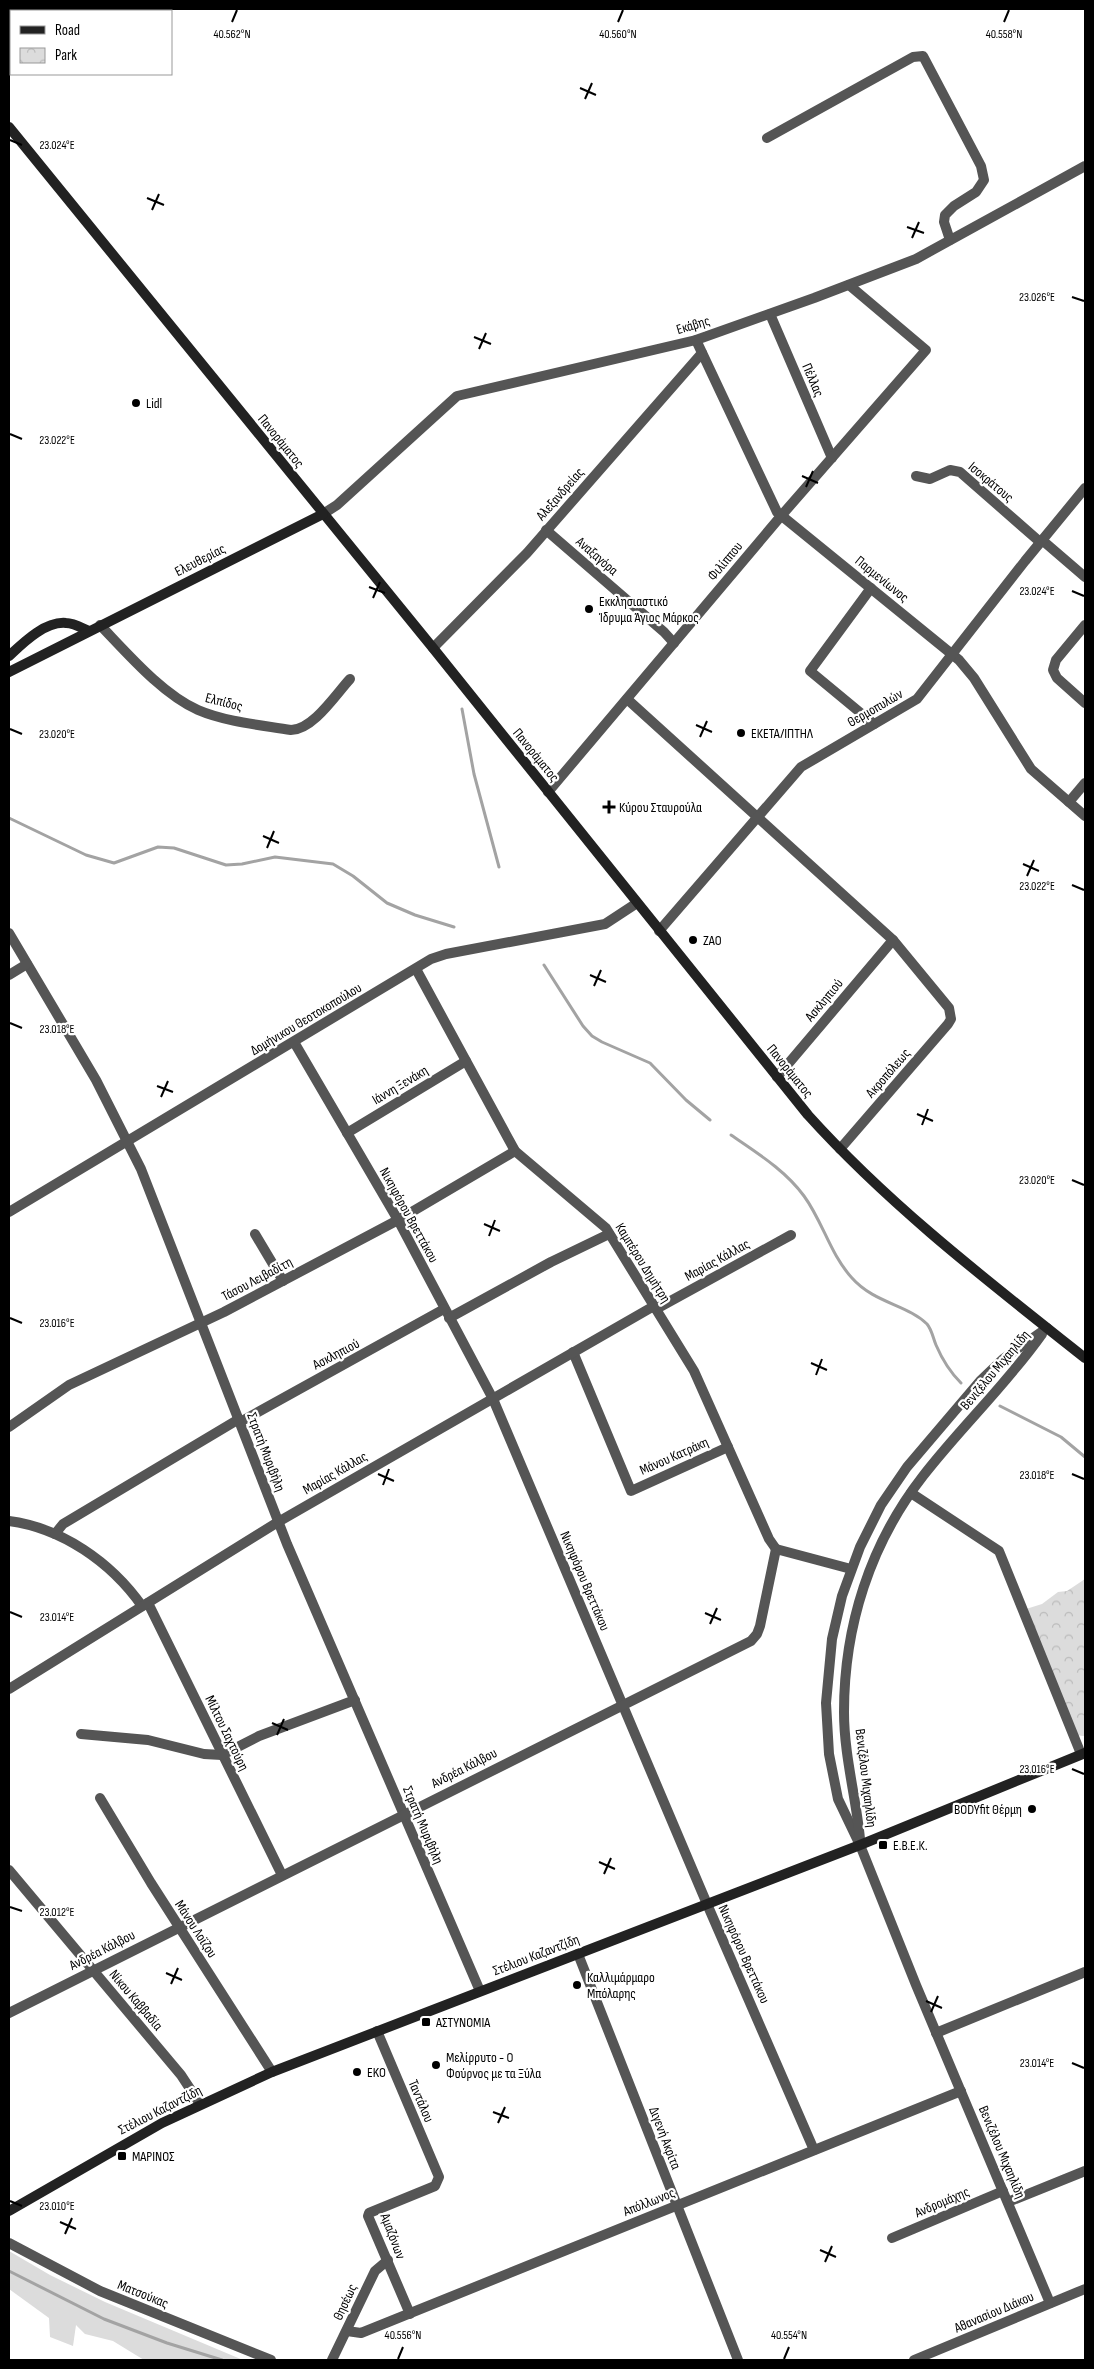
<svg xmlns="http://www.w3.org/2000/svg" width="1094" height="2369" font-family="'Sofia Sans Condensed',sans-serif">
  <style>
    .grass { fill: #dcdcdc }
    .park { fill: url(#park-crowns) }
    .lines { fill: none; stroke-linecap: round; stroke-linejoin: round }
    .stream { stroke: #a3a3a3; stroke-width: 3 }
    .street { stroke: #555; stroke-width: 10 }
    .secondary { stroke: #222; stroke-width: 10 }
    .ticks { fill: none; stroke: #000; stroke-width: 2 }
    .poi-dot { fill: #000; stroke: #fff; stroke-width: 2 }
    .labels { text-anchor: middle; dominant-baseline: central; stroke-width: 4.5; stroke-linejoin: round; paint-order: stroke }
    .street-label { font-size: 14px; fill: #000; stroke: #fff }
    .poi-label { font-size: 14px; fill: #000; stroke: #fff; text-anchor: start }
    .ticks-label { font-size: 12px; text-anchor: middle; fill: #000; stroke: #fff; stroke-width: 4.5; stroke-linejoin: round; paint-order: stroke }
  </style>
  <defs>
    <pattern id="park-crowns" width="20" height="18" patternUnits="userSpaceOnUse" patternTransform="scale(1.25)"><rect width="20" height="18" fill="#dcdcdc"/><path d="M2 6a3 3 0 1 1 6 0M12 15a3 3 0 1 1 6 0" fill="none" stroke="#bbb"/></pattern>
  </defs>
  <rect width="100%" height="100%" fill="#fff"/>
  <path class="grass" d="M9 2251 50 2275 105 2302 243 2360H144L113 2341 85 2334 76 2325 73 2346 50 2337 49 2318 9 2289Z"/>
  <path class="park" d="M1085 1579V1736L1076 1735 1026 1609 1042 1604 1058 1592 1067 1591Z"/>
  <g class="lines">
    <g class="stream">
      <path d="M462 709 474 774 499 867"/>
      <path d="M9 818 86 855 114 863 158 847 174 848 226 865 242 864 275 857 333 864 353 876 387 903 415 915 454 927"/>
      <path d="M544 965 583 1026 592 1036 602 1042 650 1063 686 1100 710 1120"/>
      <path d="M731 1135C757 1153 785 1170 804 1196 823 1222 830 1254 852 1278 874 1303 908 1305 927 1324 932 1330 933 1338 936 1345 942 1359 950 1372 961 1383"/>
      <path d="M1000 1406 1061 1437 1085 1457"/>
      <path d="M9 2271 104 2319 167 2343 222 2360"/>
    </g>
    <g class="street">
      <path d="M767 138 913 57 923 56 981 166 984 180 976 192 954 206 945 215 944 222 950 240"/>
      <path d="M770 314 832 458"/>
      <path d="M696 340 777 512 959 660 974 678 1031 769 1085 816"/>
      <path d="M916 476 930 479 950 470 960 472 1040 542"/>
      <path d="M323 514 337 505 457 396 696 340 814 298 916 259 1085 166"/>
      <path d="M546 530 664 632 674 643"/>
      <path d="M1042 540 1085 577"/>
      <path d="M871 588 810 671 874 724"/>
      <path d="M100 625C127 653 162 694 198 710 226 722 261 725 291 730 313 730 336 694 350 679"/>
      <path d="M1085 625 1056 660 1053 670 1057 678 1085 703"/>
      <path d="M433 648 527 553 702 353"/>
      <path d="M627 699 893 940 949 1008 951 1019 948 1024 840 1149"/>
      <path d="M548 792 781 516 926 350 849 285"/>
      <path d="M1069 802 1085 783"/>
      <path d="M659 931 801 767 917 699 1025 561 1085 488"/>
      <path d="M9 933 96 1080 141 1169 287 1544 480 1991"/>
      <path d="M416 969 515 1151 606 1228 694 1371 769 1539 776 1549"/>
      <path d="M9 975 27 964"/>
      <path d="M294 1042 398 1220 493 1399 707 1904 814 2150"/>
      <path d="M777 1077 893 940"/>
      <path d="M347 1133 466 1061"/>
      <path d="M9 1212 431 959 446 954 605 924 637 903"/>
      <path d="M255 1234 283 1281"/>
      <path d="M656 1309 791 1235"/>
      <path d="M449 1318 551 1262 609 1234"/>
      <path d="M1047 1328 1003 1359 981 1380 907 1467 881 1505 860 1547 842 1596 832 1639 826 1703 829 1754 838 1799 860 1845 916 1985 1050 2303"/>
      <path d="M573 1352 631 1491 728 1447"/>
      <path d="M240 1422 444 1309"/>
      <path d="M9 1427 69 1385 224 1312 398 1220 515 1151"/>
      <path d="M911 1493 999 1551 1081 1754"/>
      <path d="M9 1521C62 1528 111 1562 142 1606"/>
      <path d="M55 1534 63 1524 239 1419"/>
      <path d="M148 1603 282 1875"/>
      <path d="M9 1689 278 1522 654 1306"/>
      <path d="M81 1734 148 1740 204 1754 222 1755 259 1736 355 1700"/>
      <path d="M100 1798 151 1883 272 2072"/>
      <path d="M860 1839C856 1797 844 1755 844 1712 844 1626 870 1544 923 1476 961 1427 1006 1385 1042 1334"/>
      <path d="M9 1870 181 2075 200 2104"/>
      <path d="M578 1954 738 2360"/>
      <path d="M9 2013 751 1641 757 1634 760 1626 776 1549 851 1569"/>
      <path d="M377 2031 439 2177 435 2186 369 2213 368 2216 410 2314"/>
      <path d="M936 2033 1085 1972"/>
      <path d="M1008 2202 1085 2171"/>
      <path d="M892 2238 1003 2191"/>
      <path d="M9 2243 100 2291 271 2360"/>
      <path d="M347 2331 361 2333 961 2091"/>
      <path d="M332 2360 375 2271 388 2260"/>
      <path d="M914 2360 1085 2289"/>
    </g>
    <g class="secondary">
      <path d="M9 127 433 648 808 1115C890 1206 989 1282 1085 1358"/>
      <path d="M9 656C23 643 45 621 66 623 74 623 82 628 89 631"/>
      <path d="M9 672 323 514"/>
      <path d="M9 2211 162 2123 272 2072 860 1845 1085 1753"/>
    </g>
  </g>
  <path class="ticks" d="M232 22 237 10M618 22 623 10M1004 22 1009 10M580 88 596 95M585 99 592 83M10 140 22 145M147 198 164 205M152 210 159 194M907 227 924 233M912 238 919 222M1072 297 1084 301M474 337 491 344M479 349 486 333M10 434 22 439M802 476 818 483M806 487 813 471M369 587 385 593M1072 591 1084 596M373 598 380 582M696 725 712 732M10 729 22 734M700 737 707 721M263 836 279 843M267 848 274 831M1023 864 1039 871M1027 876 1034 860M1072 885 1084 890M590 975 606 982M594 986 601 970M10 1023 22 1028M157 1086 173 1092M161 1097 168 1081M917 1114 933 1121M922 1125 928 1109M1072 1180 1084 1185M484 1224 500 1231M489 1236 495 1220M10 1318 22 1323M811 1363 827 1370M816 1375 822 1359M378 1474 394 1481M1072 1474 1084 1479M383 1485 389 1469M10 1612 22 1617M705 1613 721 1620M710 1624 717 1608M272 1723 288 1730M277 1735 284 1719M1072 1769 1084 1774M599 1862 615 1869M604 1874 611 1858M10 1907 22 1911M166 1973 182 1980M171 1984 178 1968M926 2001 942 2008M931 2012 938 1996M1072 2063 1084 2068M493 2112 509 2118M498 2123 505 2107M10 2201 22 2206M60 2222 76 2229M65 2234 72 2218M820 2250 836 2257M825 2262 832 2246M398 2359 403 2347M784 2359 789 2347"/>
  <g class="poi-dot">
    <circle cx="136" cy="403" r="5"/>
    <circle cx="589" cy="609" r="5"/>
    <circle cx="741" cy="733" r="5"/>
    <path d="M606.5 799.5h5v5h5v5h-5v5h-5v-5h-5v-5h5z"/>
    <circle cx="693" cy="940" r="5"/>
    <circle cx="1032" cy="1809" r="5"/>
    <rect x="878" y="1840" width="10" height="10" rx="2.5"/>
    <circle cx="577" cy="1985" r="5"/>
    <rect x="421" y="2017" width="10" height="10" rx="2.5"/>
    <circle cx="436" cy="2065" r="5"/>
    <circle cx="357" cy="2072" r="5"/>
    <rect x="117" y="2151" width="10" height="10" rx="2.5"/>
  </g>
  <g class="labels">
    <g class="street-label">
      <text transform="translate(693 325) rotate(-17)">Εκάβης</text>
      <text transform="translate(813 380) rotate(67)">Πέλλας</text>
      <text transform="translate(281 441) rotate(51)">Πανοράματος</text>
      <text transform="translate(991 482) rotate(40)">Ισοκράτους</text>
      <text transform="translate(560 494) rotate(-49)">Αλεξανδρείας</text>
      <text transform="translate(597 556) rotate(41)">Αναξαγόρα</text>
      <text transform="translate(200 560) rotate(-27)">Ελευθερίας</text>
      <text transform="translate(725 561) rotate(-50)">Φιλίππου</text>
      <text transform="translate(882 579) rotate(39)">Παρμενίωνος</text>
      <text transform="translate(224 702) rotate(14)">Ελπίδος</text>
      <text transform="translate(875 708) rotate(-30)">Θερμοπυλών</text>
      <text transform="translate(536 755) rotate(51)">Πανοράματος</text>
      <text transform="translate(824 1000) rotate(-50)">Ασκληπιού</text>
      <text transform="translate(306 1019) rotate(-31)">Δομήνικου Θεοτοκοπούλου</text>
      <text transform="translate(790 1071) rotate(51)">Πανοράματος</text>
      <text transform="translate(888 1073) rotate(-49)">Ακροπόλεως</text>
      <text transform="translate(400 1085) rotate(-31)">Ιάννη Ξενάκη</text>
      <text transform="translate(409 1215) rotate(61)">Νικηφόρου Βρεττάκου</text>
      <text transform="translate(717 1260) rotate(-29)">Μαρίας Κάλλας</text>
      <text transform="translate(643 1263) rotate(58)">Καμπέρου Δημήτρη</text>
      <text transform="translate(257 1279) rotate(-28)">Τάσου Λειβαδίτη</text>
      <text transform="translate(336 1354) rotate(-28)">Ασκληπιού</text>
      <text transform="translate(995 1370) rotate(-50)">Βενιζέλου Μιχαηλίδη</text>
      <text transform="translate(266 1452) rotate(69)">Στρατή Μυριβήλη</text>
      <text transform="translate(674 1456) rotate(-24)">Μάνου Κατράκη</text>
      <text transform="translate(335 1473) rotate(-30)">Μαρίας Κάλλας</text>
      <text transform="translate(585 1581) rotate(67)">Νικηφόρου Βρεττάκου</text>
      <text transform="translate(227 1733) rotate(64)">Μίλτου Σαχτούρη</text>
      <text transform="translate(464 1768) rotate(-27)">Ανδρέα Κάλβου</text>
      <text transform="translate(866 1778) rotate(83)">Βενιζέλου Μιχαηλίδη</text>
      <text transform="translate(423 1825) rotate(67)">Στρατή Μυριβήλη</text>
      <text transform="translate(196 1929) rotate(57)">Μάνου Λοϊζου</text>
      <text transform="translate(102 1950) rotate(-27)">Ανδρέα Κάλβου</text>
      <text transform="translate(744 1954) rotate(66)">Νικηφόρου Βρεττάκου</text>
      <text transform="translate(536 1955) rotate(-21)">Στέλιου Καζαντζίδη</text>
      <text transform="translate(136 2000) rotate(50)">Νίκου Καββαδία</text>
      <text transform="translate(421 2101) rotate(67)">Ταντάλου</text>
      <text transform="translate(160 2110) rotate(-27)">Στέλιου Καζαντζίδη</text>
      <text transform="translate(665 2138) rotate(69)">Διγενή Ακρίτα</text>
      <text transform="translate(1002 2152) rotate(67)">Βενιζέλου Μιχαηλίδη</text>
      <text transform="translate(649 2202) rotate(-22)">Απόλλωνος</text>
      <text transform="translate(942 2202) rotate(-23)">Ανδρομάχης</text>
      <text transform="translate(393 2236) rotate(69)">Αμαζόνων</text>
      <text transform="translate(143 2294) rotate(22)">Ματσούκας</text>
      <text transform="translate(345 2302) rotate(-65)">Θησέως</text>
      <text transform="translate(994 2312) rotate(-23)">Αθανασίου Διάκου</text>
    </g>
    <g class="poi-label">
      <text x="146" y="403">Lidl</text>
      <text x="599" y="601">Εκκλησιαστικό<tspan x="599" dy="16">Ίδρυμα Άγιος Μάρκος</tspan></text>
      <text x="751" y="733">ΕΚΕΤΑ/ΙΠΤΗΛ</text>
      <text x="619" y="807">Κύρου Σταυρούλα</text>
      <text x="703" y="940">ZAO</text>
      <text x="1022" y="1809" text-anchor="end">BODYfit Θέρμη</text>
      <text x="893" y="1845">Ε.Β.Ε.Κ.</text>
      <text x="587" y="1977">Καλλιμάρμαρο<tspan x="587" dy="16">Μπόλαρης</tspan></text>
      <text x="436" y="2022">ΑΣΤΥΝΟΜΙΑ</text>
      <text x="446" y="2057">Μελίρρυτο - Ο<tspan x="446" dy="16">Φούρνος με τα Ξύλα</tspan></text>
      <text x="367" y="2072">EKO</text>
      <text x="132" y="2156">ΜΑΡΙΝΟΣ</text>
    </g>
  </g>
  <g class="ticks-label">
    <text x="232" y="38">40.562°N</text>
    <text x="618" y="38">40.560°N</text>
    <text x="1004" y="38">40.558°N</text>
    <text x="57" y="149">23.024°E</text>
    <text x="1037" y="301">23.026°E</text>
    <text x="57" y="444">23.022°E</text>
    <text x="1037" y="595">23.024°E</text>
    <text x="57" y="738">23.020°E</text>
    <text x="1037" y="890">23.022°E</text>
    <text x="57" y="1033">23.018°E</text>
    <text x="1037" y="1184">23.020°E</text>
    <text x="57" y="1327">23.016°E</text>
    <text x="1037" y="1479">23.018°E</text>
    <text x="57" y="1621">23.014°E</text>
    <text x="1037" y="1773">23.016°E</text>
    <text x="57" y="1916">23.012°E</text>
    <text x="1037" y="2067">23.014°E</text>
    <text x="57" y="2210">23.010°E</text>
    <text x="403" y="2339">40.556°N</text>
    <text x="789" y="2339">40.554°N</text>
  </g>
  <rect width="1094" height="2369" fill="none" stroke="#000000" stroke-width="20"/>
  <rect x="10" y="10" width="162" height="65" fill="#ffffff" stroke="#999999"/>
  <rect x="20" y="26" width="25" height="8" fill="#222222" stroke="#999999"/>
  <text x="55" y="35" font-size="15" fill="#000000">Road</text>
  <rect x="20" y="48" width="25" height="15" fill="url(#park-crowns)" stroke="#999999"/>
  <text x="55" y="60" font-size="15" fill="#000000">Park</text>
</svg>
